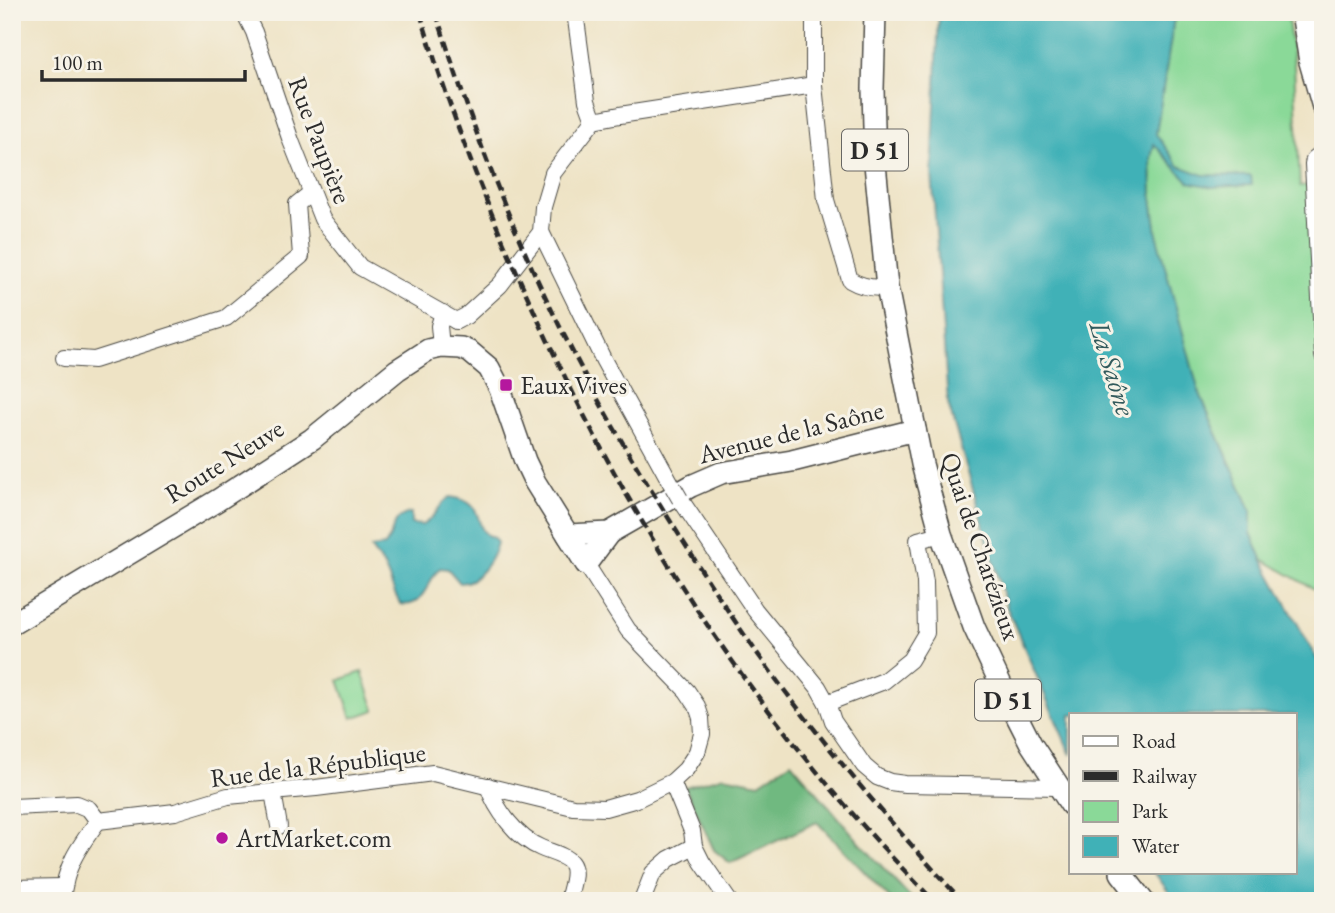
<svg xmlns="http://www.w3.org/2000/svg" width="1335" height="913" font-family="'EB Garamond',serif">
  <style>
    .green { fill: #8ad998; stroke: #5a8262; stroke-width: 2 }
    .forest { fill: #6fb980; stroke: #4d7256; stroke-width: 2 }
    .water { fill: #40b1b7; stroke: #366e71; stroke-width: 2 }
    .lines { fill: none; stroke-linecap: round; stroke-linejoin: round }
    .minor-casing { stroke: #484742; stroke-width: 18 }
    .major-casing { stroke: #484742; stroke-width: 24 }
    .minor { stroke: #fff; stroke-width: 16 }
    .major { stroke: #fff; stroke-width: 21 }
    .rail { stroke: #2b2b2b; stroke-width: 4.5; stroke-dasharray: 10 5; stroke-linecap: butt }
    .minor-bridge-casing { stroke: #484742; stroke-width: 18; stroke-linecap: butt }
    .minor-bridge { stroke: #fff; stroke-width: 16 }
    .poi-dot { fill: #b5179e; stroke: #f7f3e8; stroke-width: 2.5 }
    .labels { text-anchor: middle; dominant-baseline: central; stroke-width: 6; stroke-linejoin: round; paint-order: stroke }
    .shield { fill: #f7f3e8; stroke: #686764; stroke-width: 2 }
    .shield-label { font-size: 24px; font-weight: bold; fill: #2b2b2b }
    .street-label { font-size: 26px; fill: #2b2b2b; stroke: #f7f3e8 }
    .poi-label { font-size: 26px; fill: #2b2b2b; stroke: #f7f3e8; text-anchor: start }
    .water-label { font-size: 28px; font-style: italic; fill: #325a5c; stroke: #f7f3e8 }
  </style>
  <rect width="100%" height="100%" fill="#f7f3e8"/>
  <filter id="ink" filterUnits="userSpaceOnUse"><feTurbulence type="fractalNoise" baseFrequency=".0143" numOctaves="2"/><feDisplacementMap in="SourceGraphic" scale="14" xChannelSelector="R" yChannelSelector="G"/><feConvolveMatrix kernelMatrix="1 2 1 2 8 2 1 2 1" color-interpolation-filters="sRGB"/></filter>
  <filter id="wash" filterUnits="userSpaceOnUse"><feTurbulence type="fractalNoise" baseFrequency=".00686" numOctaves="4" result="noise"/><feDisplacementMap in="SourceGraphic" scale="28" xChannelSelector="R" yChannelSelector="G"/><feGaussianBlur stdDeviation="1.57" result="paint"/><feColorMatrix in="noise" values="0 0 0 0 0 0 0 0 0 0 0 0 0 0 0 0 0 1.4 0 .05"/><feComposite in="paint" operator="in"/></filter>
  <g filter="url(#wash)">
    <rect width="100%" height="100%" fill="#eee3c5"/>
    <g class="green">
      <path d="M1175 12H1287L1294 64 1300 186 1309 185 1323 404V594L1262 559 1251 533V510L1214 427 1198 389 1158 242 1152 198 1151 158Z"/>
      <path d="M362 672 375 710 352 718 339 680Z"/>
    </g>
    <path class="forest" d="M791 762 861 844 914 901H892L817 822 730 863 714 850 685 787 724 776 759 783Z"/>
    <g class="water">
      <path d="M939 12H1175L1156 134 1179 166 1204 175 1251 176 1252 185 1212 187 1189 182 1154 144 1151 158 1152 198 1158 241 1198 389 1214 427 1251 510V533L1262 559 1323 670V901H1175L1155 873H1295V715H1071V755L1007 608 948 403 932 173Z"/>
      <path d="M450 497C491 502 469 531 494 538L497 543C493 559 478 583 460 583L448 569 440 568C427 580 424 609 401 604 392 593 391 579 384 567 381 560 374 555 371 548L385 546C395 532 391 516 411 513V524L422 525C435 519 438 504 450 497Z"/>
    </g>
  </g>
  <g filter="url(#ink)">
    <g class="lines">
      <defs>
        <g id="minor">
          <path d="M244 12 254 32 291 141 322 219 360 267 456 321"/>
          <path d="M575 12 587 101 594 120"/>
          <path d="M814 12V85L826 200 850 280C862 287 873 289 887 287"/>
          <path d="M1323 152 1314 159 1313 164 1323 356"/>
          <path d="M541 232 604 361 673 487"/>
          <path d="M456 321 466 316 500 285 541 232 543 207 553 173 594 120 620 115 814 85"/>
          <path d="M441 347 439 326 443 313"/>
          <path d="M64 358 94 360 226 318 301 256 297 204 311 193"/>
          <path d="M680 499 755 610 818 687 827 703 833 721 864 766 877 777 890 782 905 784 1058 787"/>
          <path d="M827 703 884 681 910 660 926 633 925 582 918 540 941 534"/>
          <path d="M672 782 692 831 694 846 702 862 729 901"/>
          <path d="M488 786C496 810 517 838 541 848 549 852 565 855 571 863 578 872 570 890 568 901"/>
          <path d="M273 792 279 826"/>
          <path d="M12 807 77 804 89 809 98 821"/>
          <path d="M98 821 175 812 228 796 316 788 433 773 573 807 605 808 637 799 672 782 686 769 697 752 702 734 701 718 697 706 687 691 628 630 586 564"/>
          <path d="M12 888 63 887"/>
          <path d="M62 901C65 866 78 848 98 821"/>
          <path d="M642 901 653 873 669 859 694 846"/>
        </g>
        <g id="major">
          <path d="M875 12 873 89 875 164 887 287 922 464 941 534 974 627 1004 691 1031 744 1071 805"/>
          <path d="M1302 12 1310 62 1323 107"/>
          <path d="M1315 12 1323 48"/>
          <path d="M568 535 609 533 691 486 721 473 792 461 915 430"/>
          <path d="M12 624 218 500 312 439 397 370 428 350 441 347 461 348 470 352 489 368 500 389 525 461 535 482 586 564 609 533"/>
          <path d="M1121 873 1143 901"/>
        </g>
      </defs>
      <use href="#minor" class="minor-casing"/>
      <use href="#major" class="major-casing"/>
      <use href="#minor" class="minor"/>
      <use href="#major" class="major"/>
      <g class="rail">
        <path d="M420 12C453 124 497 232 546 337 582 414 621 489 666 561 742 684 832 798 934 901"/>
        <path d="M436 12C476 143 528 272 594 392 615 431 638 469 661 506 702 572 744 638 791 699 844 769 902 836 962 901"/>
      </g>
      <defs>
        <path id="minor-bridge" d="M673 487 680 499"/>
      </defs>
      <use href="#minor-bridge" class="minor-bridge-casing"/>
      <use href="#minor-bridge" class="minor-bridge"/>
    </g>
  </g>
  <g class="poi-dot">
    <rect x="499" y="378" width="14" height="14" rx="3.5"/>
    <circle cx="222" cy="838" r="7"/>
  </g>
  <g class="labels">
    <g class="shield">
      <rect x="842" y="129.5" width="66" height="41" rx="5"/>
      <rect x="975" y="679.5" width="66" height="41" rx="5"/>
    </g>
    <g class="shield-label">
      <text x="875" y="150">D 51</text>
      <text x="1008" y="700">D 51</text>
    </g>
    <g class="street-label">
      <text transform="translate(320 140) rotate(69)">Rue Paupière</text>
      <text transform="translate(791 432) rotate(-14)">Avenue de la Saône</text>
      <text transform="translate(224 461) rotate(-32)">Route Neuve</text>
      <text transform="translate(981 546) rotate(71)">Quai de Charézieux</text>
      <text transform="translate(318 765) rotate(-7)">Rue de la République</text>
    </g>
    <g class="poi-label">
      <text x="520" y="385">Eaux Vives</text>
      <text x="236" y="838">ArtMarket.com</text>
    </g>
    <g class="water-label">
      <text transform="translate(1113 368) rotate(73)">La Saône</text>
    </g>
  </g>
  <rect width="1335" height="913" fill="none" stroke="#f7f3e8" stroke-width="42"/>
  <rect x="1069" y="713" width="228" height="161" fill="#f7f3e8" stroke="#a5a39c" stroke-width="2"/>
  <rect x="1083" y="736" width="35" height="10" fill="#ffffff" stroke="#a5a39c" stroke-width="2"/>
  <text x="1132" y="748" font-size="21" fill="#2b2b2b">Road</text>
  <rect x="1083" y="771" width="35" height="10" fill="#2b2b2b" stroke="#a5a39c" stroke-width="2"/>
  <text x="1132" y="783" font-size="21" fill="#2b2b2b">Railway</text>
  <rect x="1083" y="801" width="35" height="21" fill="#8ad998" stroke="#a5a39c" stroke-width="2"/>
  <text x="1132" y="818" font-size="21" fill="#2b2b2b">Park</text>
  <rect x="1083" y="836" width="35" height="21" fill="#40b1b7" stroke="#a5a39c" stroke-width="2"/>
  <text x="1132" y="853" font-size="21" fill="#2b2b2b">Water</text>
  <path d="M42 70v10h203v-10" fill="none" stroke="#2b2b2b" stroke-width="3.5"/>
  <text x="52" y="70" font-size="21" fill="#2b2b2b" stroke="#f7f3e8" stroke-width="5" paint-order="stroke">100 m</text>
</svg>
